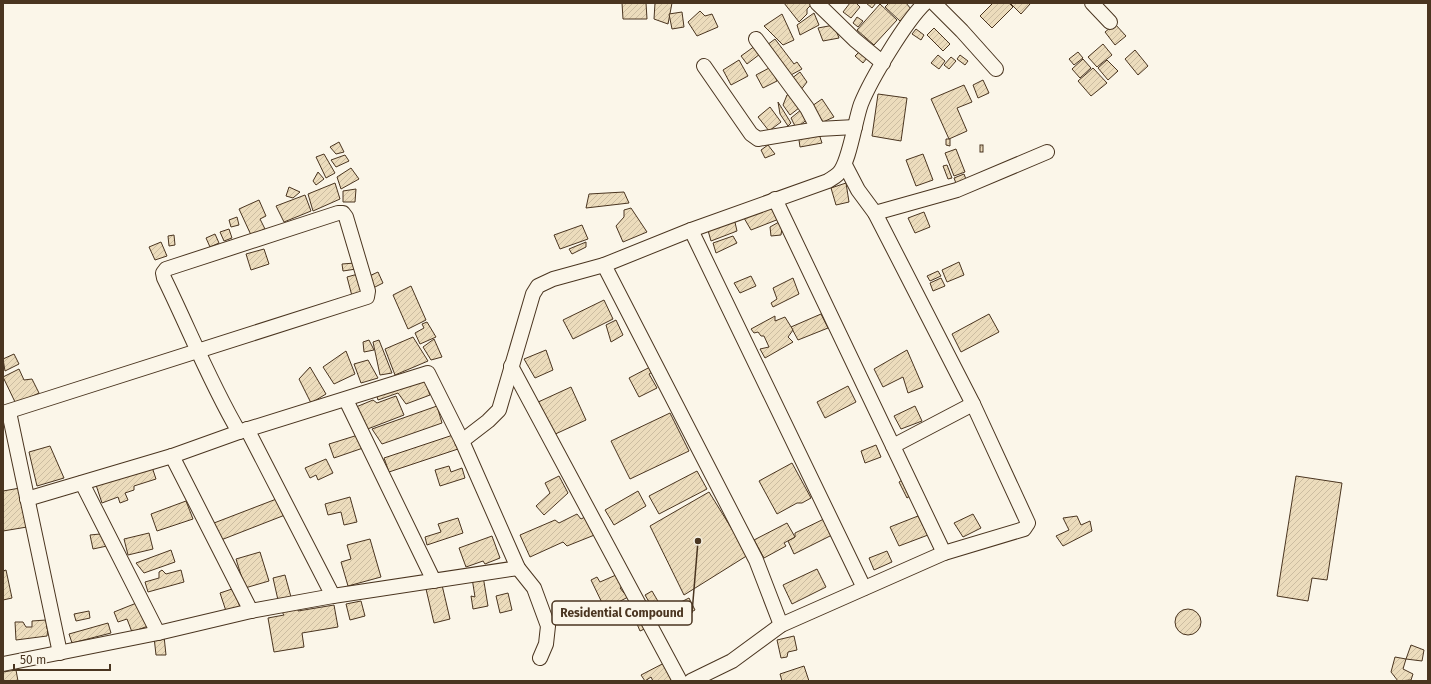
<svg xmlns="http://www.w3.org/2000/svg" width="1431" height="684" font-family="'Fira Sans',sans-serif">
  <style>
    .building { fill: url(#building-hatch); stroke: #4a3520 }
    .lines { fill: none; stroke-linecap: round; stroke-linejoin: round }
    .minor-casing { stroke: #4a3520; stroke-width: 16 }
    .minor { stroke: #fbf6e9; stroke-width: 14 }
    .leader { fill: none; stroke: #4a3520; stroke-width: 1.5 }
    .callout-dot { fill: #4a3520; stroke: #fbf6e9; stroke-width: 1.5 }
    .callout { fill: #fbf6e9; stroke: #4a3520; stroke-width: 1.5 }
    .callout-label { font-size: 12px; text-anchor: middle; font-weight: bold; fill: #4a3520 }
  </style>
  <defs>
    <pattern id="building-hatch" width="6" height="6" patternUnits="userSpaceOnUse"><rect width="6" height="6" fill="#ecdcbc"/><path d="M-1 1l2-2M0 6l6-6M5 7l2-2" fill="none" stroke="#ccbda1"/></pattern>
  </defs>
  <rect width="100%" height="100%" fill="#fbf6e9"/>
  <g class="building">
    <path d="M622 3H646L647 19H623Z"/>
    <path d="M655 3H672L668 24 654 19Z"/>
    <path d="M784 3H812V4L807 9V14L799 22Z"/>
    <path d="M850 3H856L860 7 851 18 843 12Z"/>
    <path d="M866 3H876L872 8Z"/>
    <path d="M889 3H906L911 9 900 21 885 7Z"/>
    <path d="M993 3H1009L1013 7 992 28 980 16Z"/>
    <path d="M1010 3H1028L1030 4 1021 14Z"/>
    <path d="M880 4 897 20 874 45 857 30Z"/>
    <path d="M700 11 705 16 712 14 718 27 697 36 688 22Z"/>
    <path d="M682 12 684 27 672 29 669 14Z"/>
    <path d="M814 13 819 25 800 35 797 25Z"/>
    <path d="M782 14 794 40 783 45 764 26Z"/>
    <path d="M857 17 863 21 858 27 853 23Z"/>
    <path d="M1115 24 1126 36 1115 45 1105 32Z"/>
    <path d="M834 25 839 38 823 41 818 28Z"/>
    <path d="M934 28 950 44 943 51 927 35Z"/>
    <path d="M916 29 924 35 921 40 912 34Z"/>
    <path d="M775 39 794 64 797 62 802 69 789 76 767 45Z"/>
    <path d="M1103 44 1112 55 1097 67 1088 57Z"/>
    <path d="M755 46 760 54 747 64 741 56Z"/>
    <path d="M1135 50 1148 66 1138 75 1125 59Z"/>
    <path d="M859 52 867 58 863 63 855 56Z"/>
    <path d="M1078 52 1083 58 1074 65 1069 59Z"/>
    <path d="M938 55 945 61 939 69 931 63Z"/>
    <path d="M960 55 968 61 965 65 957 59Z"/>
    <path d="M951 57 956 61 949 69 944 65Z"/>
    <path d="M1083 59 1091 68 1080 78 1072 69Z"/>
    <path d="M739 60 748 76 731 85 723 70Z"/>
    <path d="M1107 60 1118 71 1108 80 1098 68Z"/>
    <path d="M771 67 777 81 763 88 756 75Z"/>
    <path d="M1093 68 1107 83 1091 96 1078 81Z"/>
    <path d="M800 72 807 82 800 91 791 79Z"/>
    <path d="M983 80 989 93 978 98 973 85Z"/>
    <path d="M964 85 972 102 957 108 967 131 949 139 931 99Z"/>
    <path d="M791 94 799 108 790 115 783 105 787 95Z"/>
    <path d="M878 94 907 98 901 141 872 136Z"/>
    <path d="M822 99 834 117 823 122 812 106Z"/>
    <path d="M778 102 791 123 788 126 780 114Z"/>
    <path d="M770 107 781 122 769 131 758 117Z"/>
    <path d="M802 109 808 119 796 128 791 118Z"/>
    <path d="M818 131 822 143 800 147 798 133Z"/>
    <path d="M946 139H950V146L946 145Z"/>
    <path d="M339 142 344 152 336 154 330 147Z"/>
    <path d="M768 145 775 154 765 158 761 150Z"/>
    <rect x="980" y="145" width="3" height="7"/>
    <path d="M956 149 965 172 954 176 945 153Z"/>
    <path d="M324 154 335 173 326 178 316 157Z"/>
    <path d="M923 154 933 180 916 186 906 160Z"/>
    <path d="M345 155 349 161 336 167 331 160Z"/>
    <path d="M947 165 952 178 948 179 943 166Z"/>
    <path d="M351 168 359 179 341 189 337 177Z"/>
    <path d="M318 172 324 179 316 185 313 181Z"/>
    <path d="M964 174 967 182 957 186 954 178Z"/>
    <path d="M335 183 340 199 313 211 308 194Z"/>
    <path d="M846 183 849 202 836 205 831 188Z"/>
    <path d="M289 187 300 192 293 198 286 196Z"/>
    <path d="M356 189 355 202H343V191Z"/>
    <path d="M624 192 629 203 586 208 589 194Z"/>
    <path d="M305 195 311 211 284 222 276 206Z"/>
    <path d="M259 200 266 216 260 219 265 229 251 235 239 209Z"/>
    <path d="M775 205 779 219 751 230 744 218Z"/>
    <path d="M631 208 647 232 623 242 616 226 624 217V210Z"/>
    <path d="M924 212 930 227 915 233 908 218Z"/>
    <path d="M237 217 239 225 231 227 229 220Z"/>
    <path d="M734 218 737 231 711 241 707 227Z"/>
    <path d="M779 222 782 228 781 235 771 236 770 227Z"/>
    <path d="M582 225 588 239 560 249 554 235Z"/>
    <path d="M229 229 232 238 224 241 220 232Z"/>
    <path d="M215 234 219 243 210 247 206 238Z"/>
    <path d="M174 235 175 245 169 246 168 236Z"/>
    <path d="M733 236 737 243 716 253 713 243Z"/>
    <path d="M161 242 167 256 155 260 149 247Z"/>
    <path d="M586 242V247L572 254 569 249Z"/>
    <path d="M264 249 269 264 251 270 246 254Z"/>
    <path d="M959 262 964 275 947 282 942 270Z"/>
    <path d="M355 263 356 269 343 271 342 264Z"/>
    <path d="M938 271 941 276 930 281 927 276Z"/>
    <path d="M378 272 383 283 371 289 367 277Z"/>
    <path d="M358 274 364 291 352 296 347 277Z"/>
    <path d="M751 276 756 286 740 293 734 283Z"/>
    <path d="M793 278 799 294 773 307 771 303 777 299 773 288Z"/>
    <path d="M941 278 945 286 933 291 930 283Z"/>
    <path d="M411 286 426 320 408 329 393 295Z"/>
    <path d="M604 300 613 319 573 339 563 320Z"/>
    <path d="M821 314 828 328 798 340 791 327Z"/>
    <path d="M989 314 999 332 961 352 952 334Z"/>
    <path d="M775 316V321L785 317 793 330 788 337 793 342 765 358 760 349 769 347 764 336H761L758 332 754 333 751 329Z"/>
    <path d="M616 320 623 335 611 342 606 325Z"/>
    <path d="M427 322 436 337 420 344 415 333 424 328 422 324Z"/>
    <path d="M413 337 428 361 395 375 385 349Z"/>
    <path d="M434 339 442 357 431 360 423 347Z"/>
    <path d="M369 340 374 350 364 352 363 342Z"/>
    <path d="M379 340 392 373 380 375 373 342Z"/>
    <path d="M546 350 553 370 535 378 524 359Z"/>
    <path d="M907 350 923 387 908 393 903 377 883 387 874 369Z"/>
    <path d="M346 351 355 374 334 384 323 367Z"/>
    <path d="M14 354 19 364 5 371 3 359Z"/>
    <path d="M368 360 378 378 361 383 354 364Z"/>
    <path d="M652 366 654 371 649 374 657 388 639 397 629 378Z"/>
    <path d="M310 367 326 394 311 403 299 379Z"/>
    <path d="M19 369 24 380 32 379 39 393 16 404 3 377Z"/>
    <path d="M423 376 430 395 406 404 398 393 378 400 376 393Z"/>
    <path d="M848 386 856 402 825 418 817 402Z"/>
    <path d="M571 387 586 420 551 436 536 403Z"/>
    <path d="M396 396 404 415 365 430 356 407 373 400 377 403Z"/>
    <path d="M437 406 442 423 382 444 372 429Z"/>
    <path d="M915 406 922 421 901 429 894 416Z"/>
    <path d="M670 413 689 451 630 479 611 441Z"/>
    <path d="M456 434 461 448 389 472 384 458Z"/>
    <path d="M358 435 363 448 334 458 329 444Z"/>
    <path d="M876 445 881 457 865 463 861 451Z"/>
    <path d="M50 446 64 478 37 486 29 452Z"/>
    <path d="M326 459 333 473 318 480 316 475 310 478 305 468Z"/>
    <path d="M792 463 811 498 802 503H797L777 514 759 481Z"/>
    <path d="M449 466 451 472 462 468 465 478 440 486 435 470Z"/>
    <path d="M152 467 156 479 134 486V490L125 493 128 500 120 503 118 497 102 503 96 485Z"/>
    <path d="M697 471 707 489 659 514 649 496Z"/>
    <path d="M559 476 568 493 544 515 536 506 550 493 545 483Z"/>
    <path d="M1296 476 1342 483 1327 580 1312 578 1308 601 1277 596Z"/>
    <path d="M906 478 913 494 907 498 899 482Z"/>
    <path d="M20 488 27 527 3 531V491Z"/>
    <path d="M638 491 646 506 614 525 605 510Z"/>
    <path d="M709 492 748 555 684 595 650 526Z"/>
    <path d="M350 497 357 522 344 525 341 512 328 515 325 504Z"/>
    <path d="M279 498 285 515 221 540 214 523Z"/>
    <path d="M186 501 193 519 157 531 151 514Z"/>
    <path d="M577 514 581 519 591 514 597 534 567 546 563 542 530 557 520 535 555 520 559 523Z"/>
    <path d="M973 514 981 528 963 537 954 523Z"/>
    <path d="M918 516 928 535 899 546 890 527Z"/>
    <path d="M1077 516 1081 525 1090 521 1092 531 1063 546 1056 536 1069 530 1063 518Z"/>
    <path d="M828 517 836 533 794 554 788 541 795 537V533Z"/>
    <path d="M458 518 463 533 427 545 425 537 441 532 438 524Z"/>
    <path d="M787 523 795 537 784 543 786 546 764 558 754 540Z"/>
    <path d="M149 533 153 549 128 555 124 539Z"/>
    <path d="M100 534 107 546 93 549 90 535Z"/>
    <path d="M492 536 500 558 485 564 483 561 466 567 459 548Z"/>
    <path d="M370 539 381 577 348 586 341 562 351 559 347 545Z"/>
    <path d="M171 550 175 562 144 573 136 563Z"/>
    <path d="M887 551 892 562 874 570 869 558Z"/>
    <path d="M260 552 269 581 245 588 236 559Z"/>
    <path d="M817 569 826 587 792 604 783 585Z"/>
    <path d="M6 570 12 598 3 600V571Z"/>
    <path d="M162 570 166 574 181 570 184 582 148 592 145 582 159 578V572Z"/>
    <path d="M285 575 291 597 278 600 273 578Z"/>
    <path d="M616 575 627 585 620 588 624 593 628 591 630 596 605 609 591 580 597 577 600 582Z"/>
    <path d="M483 576 488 606 473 609 471 596 475 597 472 578Z"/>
    <path d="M442 585 450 619 434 623 426 589Z"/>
    <path d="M235 588 240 608 226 611 220 593Z"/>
    <path d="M652 591 659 603 652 607 645 595Z"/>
    <path d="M508 593 512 610 500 613 496 596Z"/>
    <path d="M689 598 695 610 678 619 671 607Z"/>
    <path d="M361 601 365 616 350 620 346 604Z"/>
    <path d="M139 602 148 626 132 632 127 619 118 622 114 612Z"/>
    <path d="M334 605 338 627 302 633 304 647 274 652 268 618 284 615 282 612 298 609V611Z"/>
    <circle cx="1188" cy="622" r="13"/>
    <path d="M89 611 90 618 76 621 74 614Z"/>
    <path d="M46 620 47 629 48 628 47 636 16 640 15 622H23L26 627H32V621Z"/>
    <path d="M646 620 649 627 640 631 637 624Z"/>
    <path d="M108 623 111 633 72 643 69 634Z"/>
    <path d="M164 636 166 655H156L154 637Z"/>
    <path d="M794 636 797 650 788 652 787 657 781 658 777 640Z"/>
    <path d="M1411 645 1424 650 1422 661 1406 659Z"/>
    <path d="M1395 657 1406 659 1403 669 1413 674 1411 680 1398 681 1391 672Z"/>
    <path d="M668 661 677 681H653L651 677 645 681 641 675Z"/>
    <path d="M804 666 809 681H782L780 674Z"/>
    <path d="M16 670 18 681H3V672Z"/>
  </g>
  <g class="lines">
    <defs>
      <g id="minor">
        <path d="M817 3 855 40 883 63"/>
        <path d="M934 3 962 31 996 69"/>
        <path d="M1092 3 1110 22"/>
        <path d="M756 39 807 108 818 129 855 127"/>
        <path d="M704 66 751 134 758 139 818 129"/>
        <path d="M775 199 944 553"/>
        <path d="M875 213 957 190 1047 152"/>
        <path d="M691 230 864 588"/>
        <path d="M604 265 756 560 781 625"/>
        <path d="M511 366 680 681"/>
        <path d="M346 400 434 581"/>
        <path d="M9 412 60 653"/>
        <path d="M3 413 367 297 368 291 346 217 343 213H338L166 269 163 273 164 278C189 329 210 383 239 432"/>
        <path d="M247 429 333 596"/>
        <path d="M462 441 488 421 499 410 533 294 538 286 553 279 604 265 691 230 828 181C831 179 835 177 838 174 849 165 855 120 861 104 871 79 906 21 925 3"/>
        <path d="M893 446 973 404"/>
        <path d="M172 456 251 611"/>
        <path d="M82 483 158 633"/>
        <path d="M27 499 172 456 239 432 428 373 462 441 518 568 534 588 548 626 546 644 540 658"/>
        <path d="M3 664 158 633 251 611 333 596 518 568"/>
        <path d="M691 681 732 661 781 625 944 553 1024 529 1028 523 973 404 875 213 858 190 845 165"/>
      </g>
    </defs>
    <use href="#minor" class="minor-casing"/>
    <use href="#minor" class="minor"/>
  </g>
  <path class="leader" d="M698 541L692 613"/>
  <circle class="callout-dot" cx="698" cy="541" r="4"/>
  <rect class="callout" x="552" y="601" width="140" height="24" rx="4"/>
  <g class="callout-label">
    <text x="622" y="617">Residential Compound</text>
  </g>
  <rect width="1431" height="684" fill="none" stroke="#4a3520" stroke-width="8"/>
  <path d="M14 664v6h96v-6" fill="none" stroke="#4a3520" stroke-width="2"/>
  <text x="20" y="664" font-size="12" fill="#4a3520" stroke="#fbf6e9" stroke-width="3" paint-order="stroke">50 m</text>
</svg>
